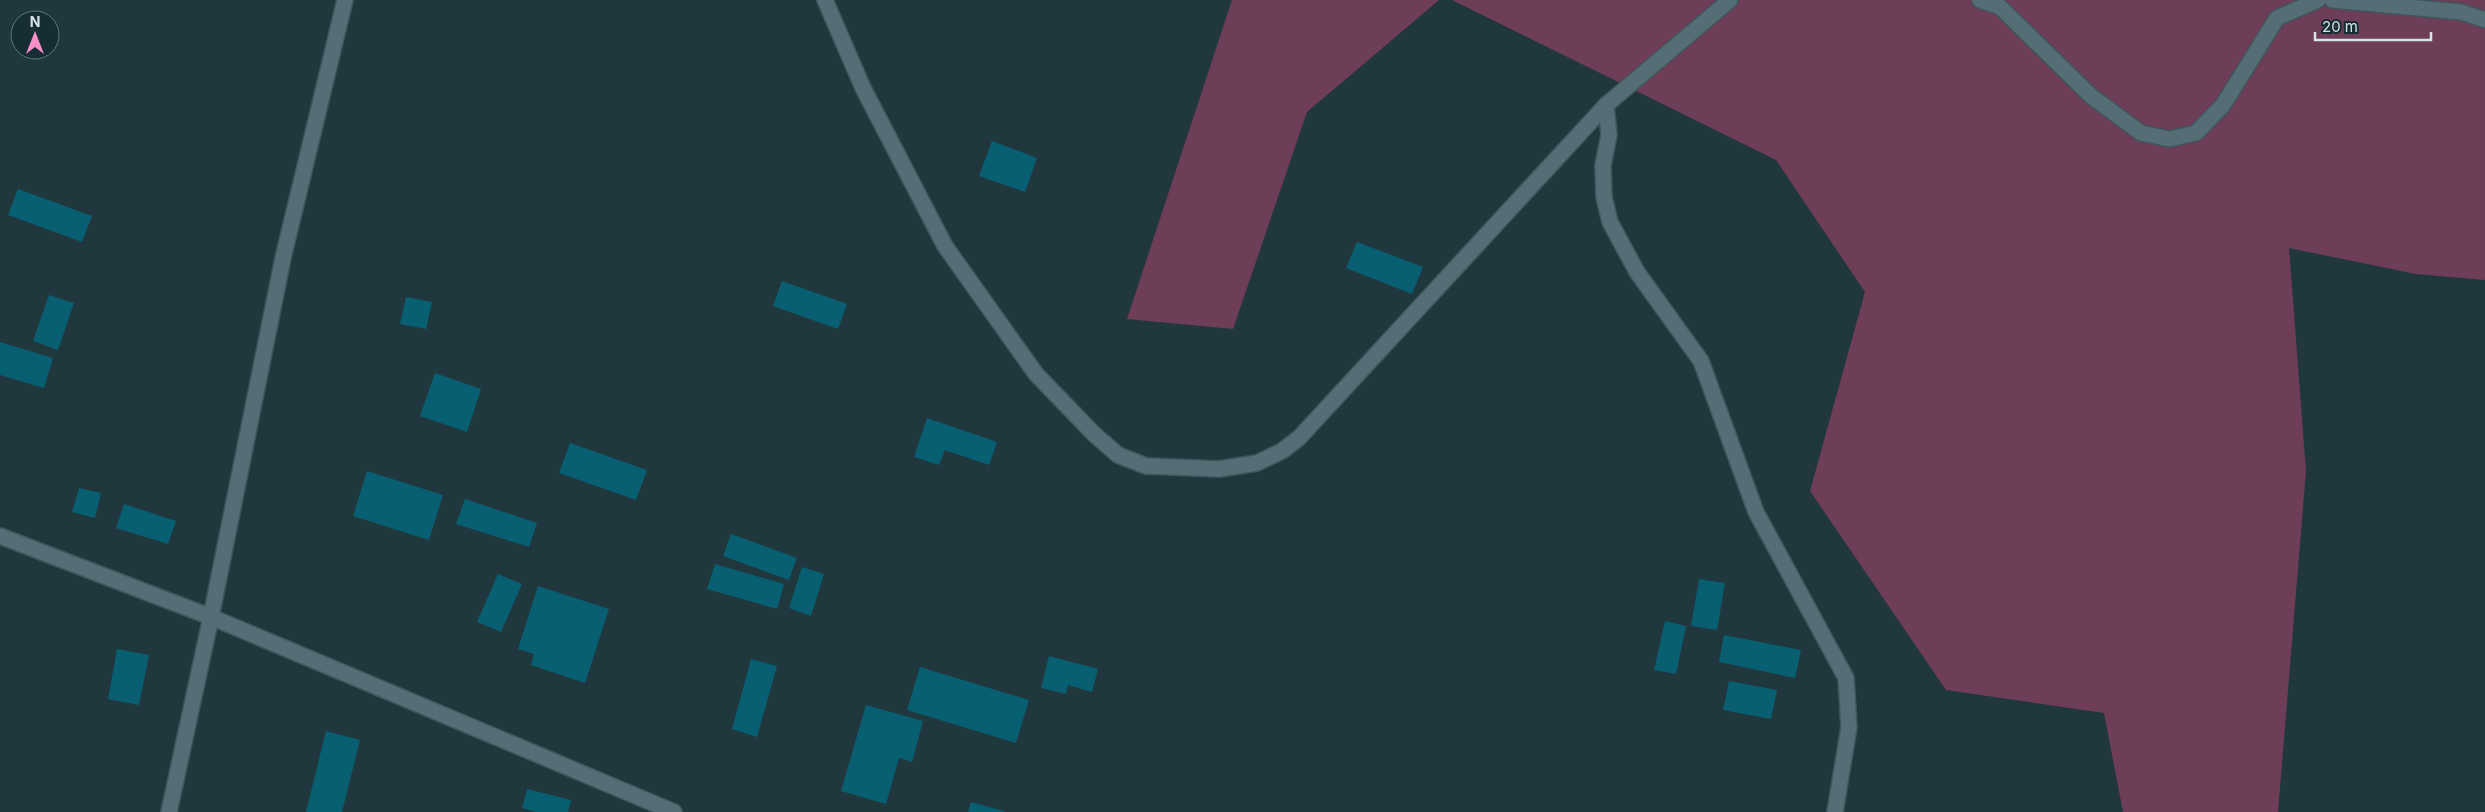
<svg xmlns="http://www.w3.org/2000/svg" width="2485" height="812" font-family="Inter,sans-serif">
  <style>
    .green { fill: #6e3d58 }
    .building { fill: #095f72 }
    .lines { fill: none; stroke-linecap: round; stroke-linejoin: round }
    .minor-casing { stroke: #41555c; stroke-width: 18 }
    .minor { stroke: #556e75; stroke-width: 15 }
  </style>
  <rect width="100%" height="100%" fill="#20373e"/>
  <g class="green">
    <path d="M1232 0H1439L1307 112 1233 329 1127 319Z"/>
    <path d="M1452 0H2485V280L2416 274 2289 248 2306 471 2278 812H2123L2104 713 1946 690 1810 491 1865 292 1776 160Z"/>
  </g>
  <g class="building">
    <path d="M992 141 1037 158 1025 192 979 176Z"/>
    <path d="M18 189 92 216 82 242 8 215Z"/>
    <path d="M1357 242 1423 267 1412 294 1346 268Z"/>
    <path d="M782 281 847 304 838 329 773 306Z"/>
    <path d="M49 295 74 303 58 350 33 341Z"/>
    <path d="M406 297 432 302 426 329 400 324Z"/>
    <path d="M0 342 53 358 44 388 0 375Z"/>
    <path d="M435 373 481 389 467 432 420 416Z"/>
    <path d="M927 418 997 442 989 465 945 450 939 465 914 457Z"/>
    <path d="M570 443 647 470 636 500 559 473Z"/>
    <path d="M367 471 443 495 429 540 353 516Z"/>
    <path d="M79 488 101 493 95 518 72 512Z"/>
    <path d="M465 499 537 523 529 547 456 524Z"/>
    <path d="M124 504 176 521 168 544 116 528Z"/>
    <path d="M731 534 797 558 789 580 723 556Z"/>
    <path d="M715 564 784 584 777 609 707 589Z"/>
    <path d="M802 567 824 574 811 616 789 608Z"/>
    <path d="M498 574 522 584 501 632 477 622Z"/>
    <path d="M1699 579 1725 583 1717 630 1691 626Z"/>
    <path d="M538 586 609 609 585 683 531 665 534 654 518 649Z"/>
    <path d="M1665 621 1686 626 1676 674 1654 670Z"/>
    <path d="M1724 635 1801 650 1795 678 1719 662Z"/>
    <path d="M117 649 149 655 139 705 108 699Z"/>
    <path d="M1049 656 1098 669 1092 692 1068 685 1066 694 1041 688Z"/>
    <path d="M751 659 777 666 757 737 732 729Z"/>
    <path d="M920 667 1029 700 1016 743 907 710Z"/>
    <path d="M1729 681 1777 690 1771 719 1723 710Z"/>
    <path d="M866 705 923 721 912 762 899 758 886 804 841 791Z"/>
    <path d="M326 731 360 740 342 812H306Z"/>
    <path d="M527 789 571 800 568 812H537L522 808Z"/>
    <path d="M971 802 1004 811V812H968Z"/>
  </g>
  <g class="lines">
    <defs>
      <g id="minor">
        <path d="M825 0 863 88 945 246 1036 374 1094 434 1118 455 1146 466 1219 469 1257 463 1282 451 1299 438 1606 105 1730 0"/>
        <path d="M1980 0 2000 7 2091 96 2141 133 2169 139 2196 133 2223 105 2277 18 2318 0"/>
        <path d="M2332 0 2461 12 2485 20"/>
        <path d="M1606 105 1609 135 1603 165 1604 197 1610 222 1637 272 1701 361 1756 512 1846 678 1849 727 1835 812"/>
        <path d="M0 536 211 617 674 812"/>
        <path d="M169 812 211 617 283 258 345 0"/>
      </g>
    </defs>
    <use href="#minor" class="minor-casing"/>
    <use href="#minor" class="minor"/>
  </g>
  <g transform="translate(35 35)"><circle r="24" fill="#162d34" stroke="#63767c"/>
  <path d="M0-4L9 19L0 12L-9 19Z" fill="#f98fca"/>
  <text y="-8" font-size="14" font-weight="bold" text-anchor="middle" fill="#d6e4e8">N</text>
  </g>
  <path d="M2315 32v8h116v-8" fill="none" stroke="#d6e4e8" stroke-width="2.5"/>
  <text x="2322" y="32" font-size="15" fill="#d6e4e8" stroke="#162d34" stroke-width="4" paint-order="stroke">20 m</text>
</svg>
